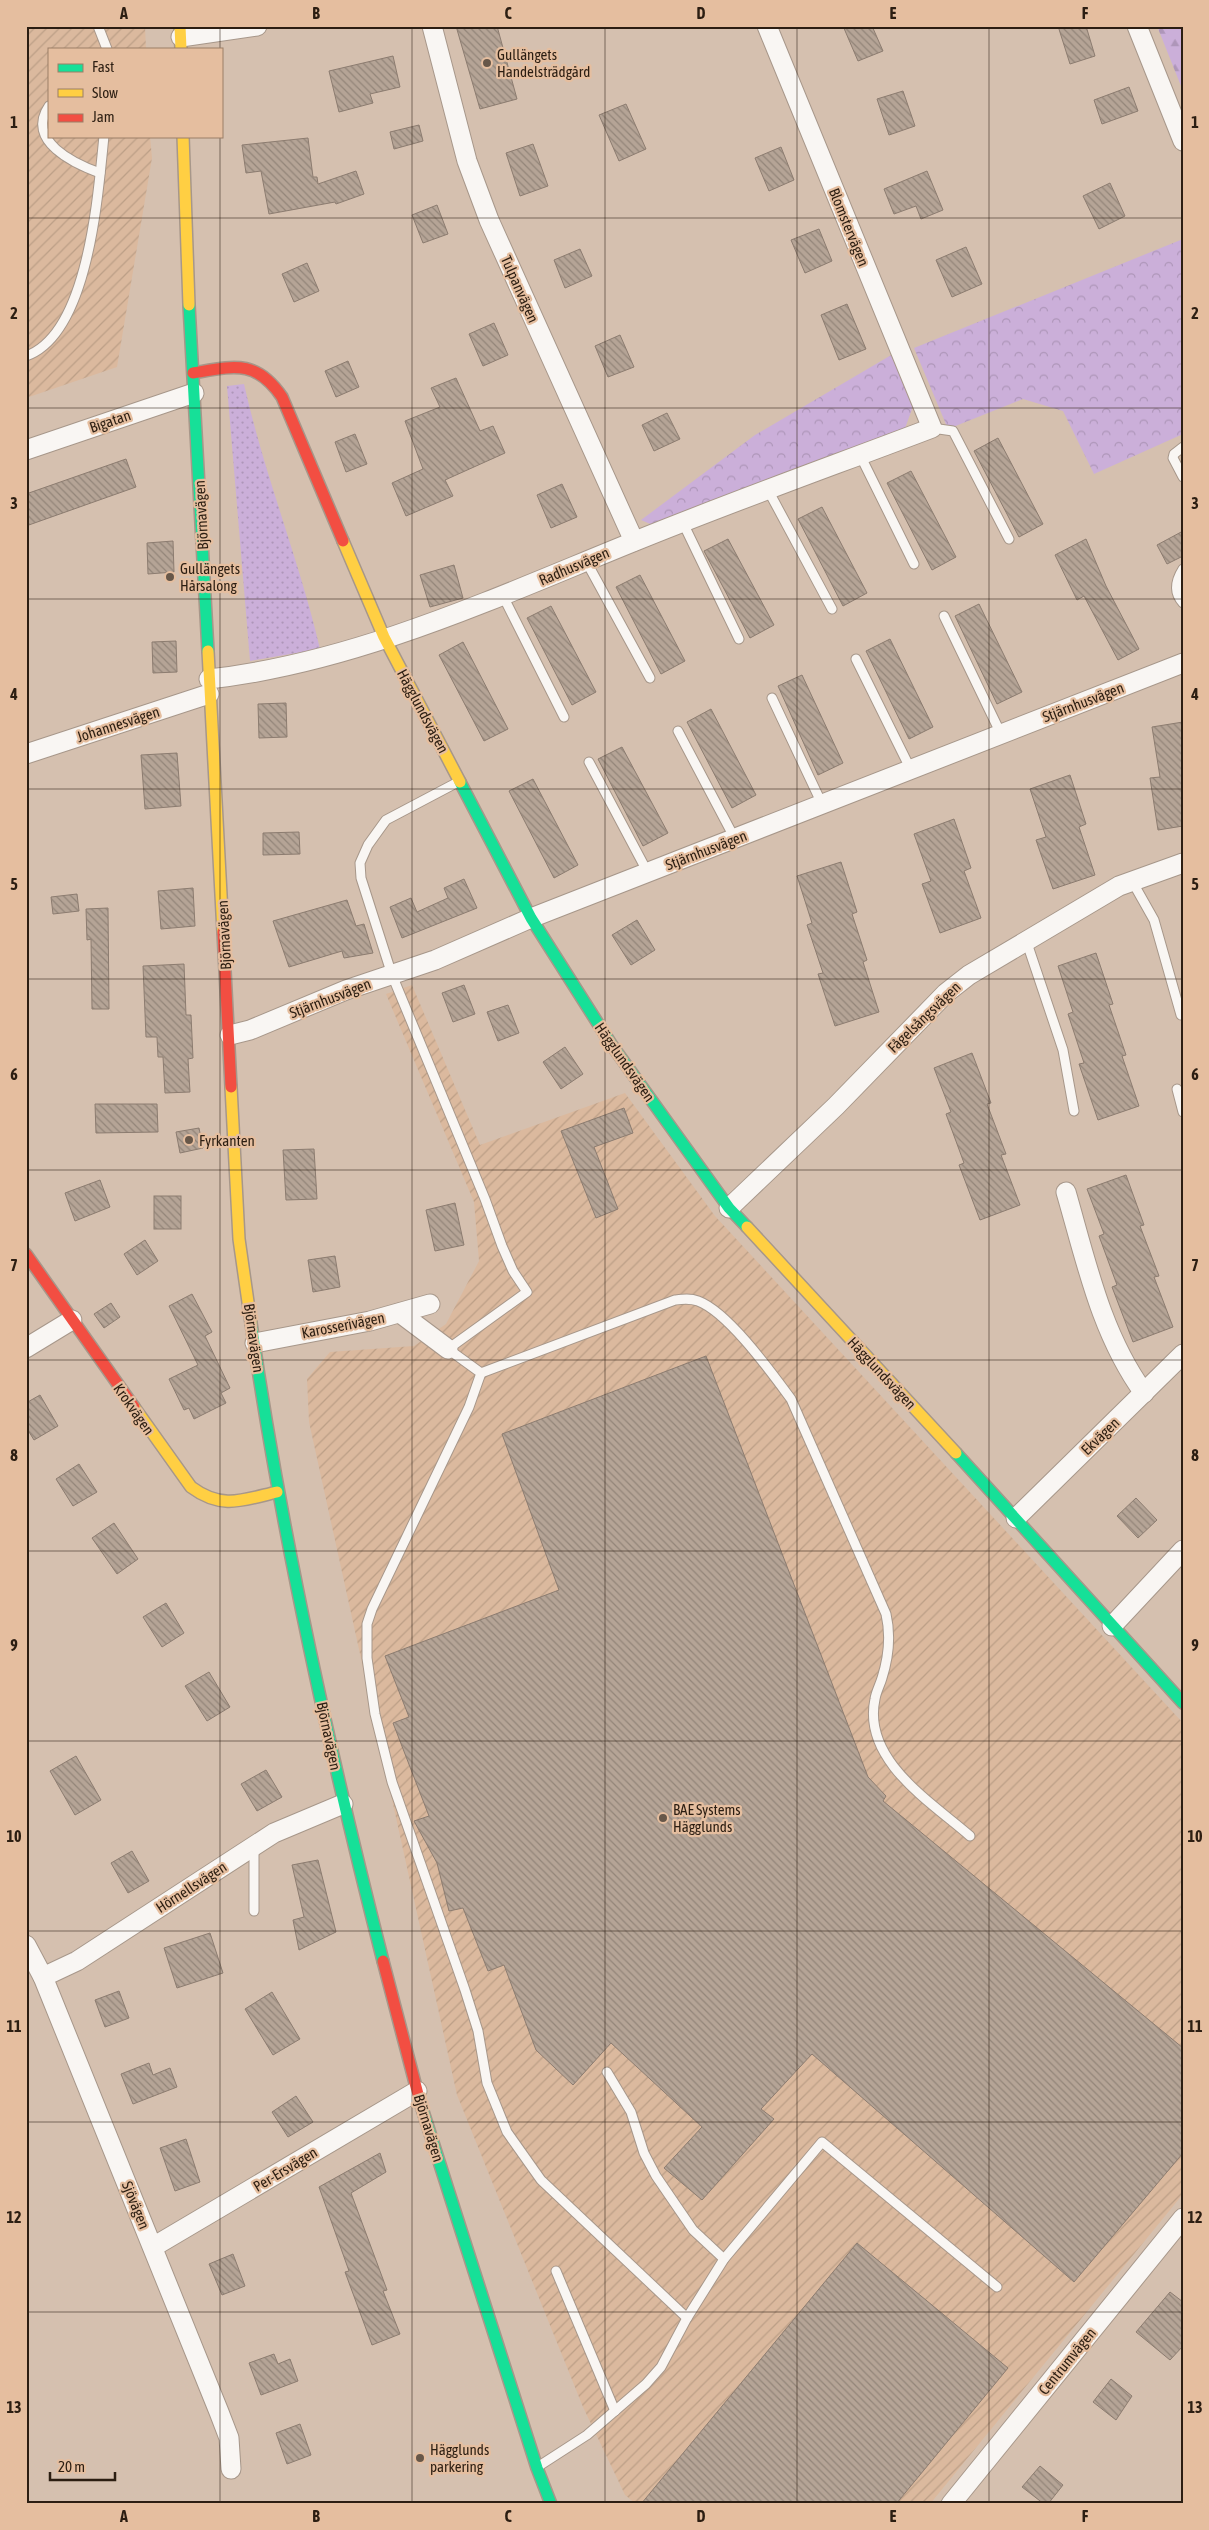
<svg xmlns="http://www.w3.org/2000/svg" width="1209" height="2530" font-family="'Asap Condensed',sans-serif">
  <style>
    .industrial { fill: url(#industrial-furrows) }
    .grass { fill: url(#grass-dots) }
    .forest { fill: url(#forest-firs) }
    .park { fill: url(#park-crowns) }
    .building { fill: url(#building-back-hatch); stroke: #8c7c70 }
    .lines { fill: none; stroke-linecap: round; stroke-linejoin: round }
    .lane-casing { stroke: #a7978a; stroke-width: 11 }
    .street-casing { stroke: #a7978a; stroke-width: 21 }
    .fast-casing { stroke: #a7978a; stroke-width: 14 }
    .slow-casing { stroke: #a7978a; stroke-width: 14 }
    .jam-casing { stroke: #a7978a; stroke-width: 14 }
    .lane { stroke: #f9f6f3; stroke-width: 9 }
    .street { stroke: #f9f6f3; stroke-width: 19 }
    .fast { stroke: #16e098; stroke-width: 11 }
    .slow { stroke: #ffcf43; stroke-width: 11 }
    .jam { stroke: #f24e42; stroke-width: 11 }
    .grid { fill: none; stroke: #2c1e12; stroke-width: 1; stroke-opacity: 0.55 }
    .poi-dot { fill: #675749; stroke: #e5be9f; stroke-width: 2 }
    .labels { text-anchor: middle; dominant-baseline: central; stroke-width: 4.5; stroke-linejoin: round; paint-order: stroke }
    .poi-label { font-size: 15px; fill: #2c1e12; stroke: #e5be9f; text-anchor: start }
    .street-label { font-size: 15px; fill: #2c1e12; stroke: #e5be9f }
    .neatline { fill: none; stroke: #2c1e12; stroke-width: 2 }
    .grid-label { font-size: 16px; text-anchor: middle; font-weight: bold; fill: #2c1e12 }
  </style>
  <defs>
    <pattern id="industrial-furrows" width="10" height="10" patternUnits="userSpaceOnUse" patternTransform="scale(1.25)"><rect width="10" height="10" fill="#dbb99e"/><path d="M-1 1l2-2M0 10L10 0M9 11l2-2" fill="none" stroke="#bc9f87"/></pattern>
    <pattern id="grass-dots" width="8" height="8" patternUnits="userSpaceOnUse" patternTransform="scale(1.25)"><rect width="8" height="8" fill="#cbafd9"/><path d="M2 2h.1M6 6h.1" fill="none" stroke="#ae96b9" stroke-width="1.8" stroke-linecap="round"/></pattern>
    <pattern id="forest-firs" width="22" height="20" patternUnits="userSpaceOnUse" patternTransform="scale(1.25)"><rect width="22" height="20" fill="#cbafd9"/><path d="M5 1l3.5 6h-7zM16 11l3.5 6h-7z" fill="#ae96b9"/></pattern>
    <pattern id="park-crowns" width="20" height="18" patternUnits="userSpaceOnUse" patternTransform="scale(1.25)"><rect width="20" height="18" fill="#cbafd9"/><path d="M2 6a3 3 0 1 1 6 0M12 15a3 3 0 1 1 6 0" fill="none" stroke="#ae96b9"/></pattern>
    <pattern id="building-back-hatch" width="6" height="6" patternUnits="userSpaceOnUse" patternTransform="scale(1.25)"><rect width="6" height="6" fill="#b5a496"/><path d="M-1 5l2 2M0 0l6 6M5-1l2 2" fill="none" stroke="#938579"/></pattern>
  </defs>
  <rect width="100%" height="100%" fill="#d5c0af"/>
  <g class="industrial">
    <path d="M26 26H145L146 49H49V136H150L152 158 117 367 26 398Z"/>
    <path d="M412 985 480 1145 625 1093 715 1216 1183 1723V2194L930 2504H636L625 2495 583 2407 457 2095 309 1422 307 1379 330 1352 414 1346 446 1324 479 1261 474 1202 386 994Z"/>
  </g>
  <path class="grass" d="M244 384C264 474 299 559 320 649L250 661 227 386Z"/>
  <path class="forest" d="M1157 26H1183V91Z"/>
  <g class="park">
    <path d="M1183 239V434L1094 474 1063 411 1023 399 948 429 914 348Z"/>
    <path d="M893 354 915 401 904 431 655 526 641 520 755 435Z"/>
  </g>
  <g class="building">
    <path d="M456 26H497L517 99 480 109Z"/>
    <path d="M843 26H872L883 51 858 61Z"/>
    <path d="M1058 26H1086L1095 56 1070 64Z"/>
    <path d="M393 56 400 87 370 94 373 103 339 112 329 71Z"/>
    <path d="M1129 87 1138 111 1102 124 1094 100Z"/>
    <path d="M903 91 915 126 889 135 877 99Z"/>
    <path d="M626 104 646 149 619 161 599 115Z"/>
    <path d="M419 125 423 141 394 149 390 132Z"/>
    <path d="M308 138 313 177H317L318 184 356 171 364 194 336 204 335 202 269 214 261 171 246 173 242 145Z"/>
    <path d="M533 144 548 186 520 196 506 153Z"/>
    <path d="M781 147 794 180 769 191 755 158Z"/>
    <path d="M927 171 943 210 921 219 916 206 894 214 884 189Z"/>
    <path d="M1110 183 1125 216 1099 229 1083 196Z"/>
    <path d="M437 205 448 234 423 243 412 215Z"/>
    <path d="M819 229 832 261 805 273 791 240Z"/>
    <path d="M966 247 982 284 952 297 936 260Z"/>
    <path d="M580 249 592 276 565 288 554 260Z"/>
    <path d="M307 263 319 291 294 302 282 274Z"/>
    <path d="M847 304 866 349 839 360 821 315Z"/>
    <path d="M494 323 508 355 483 366 469 334Z"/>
    <path d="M620 335 634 367 608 377 595 346Z"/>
    <path d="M348 361 359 387 336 397 325 371Z"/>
    <path d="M456 378 480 431 493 426 505 453 445 480 453 496 406 516 392 483 423 469 405 421 440 407 431 388Z"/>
    <path d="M667 413 680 439 654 451 642 425Z"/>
    <path d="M355 434 367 464 346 472 335 442Z"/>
    <path d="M998 438 1043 524 1019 537 974 451Z"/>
    <path d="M126 459 136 487 26 526V494Z"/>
    <path d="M911 471 956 557 932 570 887 483Z"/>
    <path d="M562 484 577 517 551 528 537 495Z"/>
    <path d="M822 507 867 593 843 606 798 519Z"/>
    <path d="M1183 531V556L1167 564 1157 545Z"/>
    <path d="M728 539 774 625 750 638 704 551Z"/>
    <path d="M1086 539 1106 586 1139 649 1118 660 1084 596 1077 600 1055 555Z"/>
    <path d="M173 541 174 572 148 574 147 543Z"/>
    <path d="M454 565 463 598 430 607 420 575Z"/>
    <path d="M640 575 685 661 661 674 616 587Z"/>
    <path d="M979 604 1022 692 997 704 955 616Z"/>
    <path d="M551 606 596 692 572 705 527 618Z"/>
    <path d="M890 639 933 727 909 739 866 651Z"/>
    <path d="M176 641 177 672 153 673 152 642Z"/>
    <path d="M463 642 508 729 484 741 439 655Z"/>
    <path d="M802 675 843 763 818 775 778 686Z"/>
    <path d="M286 703 287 737 259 738 258 704Z"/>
    <path d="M711 709 756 795 732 808 687 722Z"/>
    <path d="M1183 722V826L1158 830 1150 778 1160 777 1152 727Z"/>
    <path d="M622 747 668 833 643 846 598 759Z"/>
    <path d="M177 753 181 806 145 809 141 755Z"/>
    <path d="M1070 775 1086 824 1079 827 1095 875 1053 889 1036 840 1046 837 1030 789Z"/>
    <path d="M533 779 578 865 554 878 509 791Z"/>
    <path d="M954 819 971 868 964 871 981 918 940 933 922 884 931 881 914 834Z"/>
    <path d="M299 832 300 854 263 855V833Z"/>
    <path d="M841 862 857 912 852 914 867 960 863 962 879 1012 835 1026 818 974 823 973 807 925 812 923 797 876Z"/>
    <path d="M464 879 477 908 402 938 390 907 411 898 417 912 448 898 444 888Z"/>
    <path d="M193 888 195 926 161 929 158 891Z"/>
    <path d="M77 894 79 911 53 914 51 897Z"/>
    <path d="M347 900 356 926 364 924 373 953 344 958 342 951 289 967 273 921Z"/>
    <path d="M108 908 109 1009H92L91 939 87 940 86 909Z"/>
    <path d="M637 920 655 950 631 965 612 935Z"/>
    <path d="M1096 953 1113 1004 1109 1005 1126 1055 1122 1056 1139 1106 1098 1120 1079 1064 1084 1063 1068 1014 1073 1012 1058 966Z"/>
    <path d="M184 964 186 1015H191L193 1058 188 1059 190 1092 165 1093 163 1057H158L157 1037H146L143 966Z"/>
    <path d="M464 985 475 1014 453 1022 442 993Z"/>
    <path d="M508 1005 519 1033 498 1041 487 1012Z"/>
    <path d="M565 1047 583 1074 561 1089 543 1062Z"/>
    <path d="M972 1053 991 1103 987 1104 1006 1154 1001 1155 1020 1205 980 1220 959 1165 964 1163 946 1114 951 1112 934 1068Z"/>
    <path d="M95 1104H157L158 1132 96 1133Z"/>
    <path d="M624 1108 633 1133 594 1147 618 1209 596 1218 561 1131Z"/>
    <path d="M199 1128 203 1148 180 1153 176 1132Z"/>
    <path d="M314 1149 317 1199 286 1200 283 1150Z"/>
    <path d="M1126 1175 1144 1225 1140 1226 1159 1276 1154 1277 1173 1327 1133 1342 1112 1287 1117 1285 1099 1236 1104 1234 1087 1189Z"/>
    <path d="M100 1180 110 1207 75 1221 65 1193Z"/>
    <rect x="154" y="1196" width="27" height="33"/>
    <path d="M455 1203 464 1245 435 1251 426 1210Z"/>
    <path d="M145 1240 158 1261 137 1275 124 1254Z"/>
    <path d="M335 1256 340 1287 313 1292 308 1260Z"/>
    <path d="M192 1294 212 1332 205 1336 230 1388 221 1393 226 1403 194 1419 189 1408 184 1410 169 1379 198 1365 169 1306Z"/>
    <path d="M111 1303 120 1317 104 1328 94 1314Z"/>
    <path d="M706 1356 868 1777 886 1796 883 1801 1183 2048V2153L1074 2282 812 2054 761 2109 774 2119 702 2200 664 2168 702 2127 611 2043 573 2085 536 2050 504 1965 488 1971 463 1908 449 1911 437 1863 414 1821 429 1816 393 1723 409 1717 385 1656 559 1590 502 1434Z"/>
    <path d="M40 1395 58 1426 34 1440 26 1427V1403Z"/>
    <path d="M79 1464 97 1492 73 1506 56 1479Z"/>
    <path d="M1136 1498 1157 1520 1138 1538 1117 1516Z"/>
    <path d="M114 1523 138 1559 117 1574 92 1538Z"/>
    <path d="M166 1603 184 1633 162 1647 143 1617Z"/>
    <path d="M209 1672 230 1707 207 1721 185 1686Z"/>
    <path d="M76 1756 101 1800 75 1815 50 1771Z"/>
    <path d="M266 1770 282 1797 257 1811 241 1784Z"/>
    <path d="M132 1851 149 1881 128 1893 111 1863Z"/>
    <path d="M318 1860 336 1932 299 1950 293 1920 304 1917 292 1865Z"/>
    <path d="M210 1933 223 1973 177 1988 164 1948Z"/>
    <path d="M119 1991 129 2018 105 2027 95 2000Z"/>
    <path d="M272 1992 300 2039 273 2055 245 2009Z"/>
    <path d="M149 2063 153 2075 170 2068 177 2087 133 2104 121 2074Z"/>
    <path d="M296 2096 313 2122 288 2137 272 2112Z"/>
    <path d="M186 2139 200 2182 175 2191 160 2148Z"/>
    <path d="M380 2153 386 2172 351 2193 387 2290 383 2291 400 2334 372 2345 345 2272 349 2271 319 2187Z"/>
    <path d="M857 2243 1008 2368 896 2504H641Z"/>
    <path d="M233 2254 245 2286 222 2295 209 2264Z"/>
    <path d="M1170 2292 1183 2302V2346L1170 2360 1136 2332Z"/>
    <path d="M274 2354 278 2364 290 2359 298 2381 261 2395 249 2363Z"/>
    <path d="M1111 2379 1132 2396 1116 2420 1093 2402Z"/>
    <path d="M300 2424 311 2455 287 2464 276 2433Z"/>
    <path d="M1040 2466 1063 2485 1048 2504H1044L1022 2487Z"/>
  </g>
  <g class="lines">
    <defs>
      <g id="lane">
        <path d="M98 26 107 49"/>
        <path d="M49 106C25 141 75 164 100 173"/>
        <path d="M26 356C89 334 98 193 104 136"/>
        <path d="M932 428 953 431 1009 539"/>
        <path d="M1183 447 1174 454 1173 458 1183 477"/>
        <path d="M860 455 914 564"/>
        <path d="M768 490 832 609"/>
        <path d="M683 523 739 639"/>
        <path d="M586 561 650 678"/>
        <path d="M1183 569C1176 580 1173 592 1183 603"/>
        <path d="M503 596 564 717"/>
        <path d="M944 616 1001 734"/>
        <path d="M856 659 911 770"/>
        <path d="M772 698 822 804"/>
        <path d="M678 731 735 839"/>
        <path d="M589 762 648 873"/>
        <path d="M458 782 386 820 368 845 360 863 361 878 392 975 485 1199 502 1246 513 1271 527 1292 448 1349 481 1373 469 1407 372 1609 367 1624V1658L375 1714 392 1782 465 1990 478 2031 487 2083 507 2132 541 2180 687 2318"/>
        <path d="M1132 881 1154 920 1181 1015"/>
        <path d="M1026 940 1063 1050 1074 1111"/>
        <path d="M1177 1089 1183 1112"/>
        <path d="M481 1373 675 1300C683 1299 690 1298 698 1301 728 1312 771 1372 791 1399L886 1614C891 1636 889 1656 882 1678 880 1685 876 1692 875 1699 862 1760 931 1802 970 1836"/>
        <path d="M254 1911V1847"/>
        <path d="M607 2072 631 2112 644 2153 656 2176 693 2230 724 2259"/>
        <path d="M556 2271 615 2411"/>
        <path d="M539 2466 587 2435 646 2384 661 2367 687 2318 724 2259 822 2142 997 2287"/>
      </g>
      <g id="street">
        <path d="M432 26 467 161 489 220 634 541"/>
        <path d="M1137 26 1183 141"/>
        <path d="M181 37 257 26"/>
        <path d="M26 450 194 393"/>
        <path d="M209 679C355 663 497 597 633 542 731 502 832 466 932 428L767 26"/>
        <path d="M26 754 209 694"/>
        <path d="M230 1035 250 1030 346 990 435 960 531 918 1183 663"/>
        <path d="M1066 1192C1086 1261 1101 1334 1144 1393"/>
        <path d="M729 1208 836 1106 946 993 969 975 1119 886 1183 863"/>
        <path d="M400 1313 448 1349"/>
        <path d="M255 1343 370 1321 430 1304"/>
        <path d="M26 1348 72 1320"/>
        <path d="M1016 1518 1183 1354"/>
        <path d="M1112 1626 1183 1550"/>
        <path d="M26 1945 43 1977 219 2412 229 2438 231 2469"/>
        <path d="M43 1977 77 1961 274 1833 343 1804"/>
        <path d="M153 2247 417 2091"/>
        <path d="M951 2504 1183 2218"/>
      </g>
      <g id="fast">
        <path d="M189 305 208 651"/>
        <path d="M460 782 531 918 611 1044 729 1208 747 1227"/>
        <path d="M251 1323C282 1538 329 1750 383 1961"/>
        <path d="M956 1453 1183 1703"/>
        <path d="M420 2102 537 2468 551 2504"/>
      </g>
      <g id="slow">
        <path d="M180 26 181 49"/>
        <path d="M183 136 189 305"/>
        <path d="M343 541 384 637 460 782"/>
        <path d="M208 651 223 932"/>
        <path d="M231 1087 239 1239 251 1323"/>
        <path d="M747 1227 956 1453"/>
        <path d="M134 1407 191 1487C222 1510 243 1500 277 1492"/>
      </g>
      <g id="jam">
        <path d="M193 373C234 366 256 359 282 397L343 541"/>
        <path d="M223 932 231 1087"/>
        <path d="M26 1254 134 1407"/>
        <path d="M383 1961 420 2102"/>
      </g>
    </defs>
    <use href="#lane" class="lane-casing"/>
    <use href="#street" class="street-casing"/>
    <use href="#fast" class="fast-casing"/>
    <use href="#slow" class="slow-casing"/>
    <use href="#jam" class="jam-casing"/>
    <use href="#lane" class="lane"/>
    <use href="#street" class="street"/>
    <use href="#fast" class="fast"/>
    <use href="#slow" class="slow"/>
    <use href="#jam" class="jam"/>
  </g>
  <path class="grid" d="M220 26V49M412 26V2504M605 26V2504M797 26V2504M989 26V2504M220 136V2504M26 218H1183M26 408H1183M26 599H1183M26 789H1183M26 979H1183M26 1170H1183M26 1360H1183M26 1551H1183M26 1741H1183M26 1931H1183M26 2122H1183M26 2312H1183"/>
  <g class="poi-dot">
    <circle cx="487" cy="63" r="5"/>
    <circle cx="170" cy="577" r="5"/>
    <circle cx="189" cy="1140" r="5"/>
    <circle cx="663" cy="1818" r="5"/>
    <circle cx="420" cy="2458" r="5"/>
  </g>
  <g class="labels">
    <g class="poi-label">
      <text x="497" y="54">Gullängets<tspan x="497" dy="17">Handelsträdgård</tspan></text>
      <text x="180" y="568">Gullängets<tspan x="180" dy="17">Hårsalong</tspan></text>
      <text x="199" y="1140">Fyrkanten</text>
      <text x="673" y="1809">BAE Systems<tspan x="673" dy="17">Hägglunds</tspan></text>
      <text x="430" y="2449">Hägglunds<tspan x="430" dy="17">parkering</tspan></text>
    </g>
    <g class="street-label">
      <text transform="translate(849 227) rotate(68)">Blomstervägen</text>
      <text transform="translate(520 289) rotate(66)">Tulpanvägen</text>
      <text transform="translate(110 421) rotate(-19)">Bigatan</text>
      <text transform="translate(201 515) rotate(-93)">Björnavägen</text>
      <text transform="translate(574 566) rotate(-23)">Radhusvägen</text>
      <text transform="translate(1083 702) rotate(-21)">Stjärnhusvägen</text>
      <text transform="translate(423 711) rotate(62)">Hägglundsvägen</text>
      <text transform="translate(118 724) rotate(-18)">Johannesvägen</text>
      <text transform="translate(706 850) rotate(-21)">Stjärnhusvägen</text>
      <text transform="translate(224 935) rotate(-93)">Björnavägen</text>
      <text transform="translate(330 998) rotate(-21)">Stjärnhusvägen</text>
      <text transform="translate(924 1017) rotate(-44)">Fågelsångsvägen</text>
      <text transform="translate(625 1062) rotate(55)">Hägglundsvägen</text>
      <text transform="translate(343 1325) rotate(-11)">Karosserivägen</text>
      <text transform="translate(254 1338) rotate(82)">Björnavägen</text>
      <text transform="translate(882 1373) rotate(47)">Hägglundsvägen</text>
      <text transform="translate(134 1409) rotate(55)">Krokvägen</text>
      <text transform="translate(1100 1436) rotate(-44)">Ekvägen</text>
      <text transform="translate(329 1736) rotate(78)">Björnavägen</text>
      <text transform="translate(191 1887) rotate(-33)">Hörnellsvägen</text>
      <text transform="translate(429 2128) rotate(73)">Björnavägen</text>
      <text transform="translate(285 2169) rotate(-31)">Per-Ersvägen</text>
      <text transform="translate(136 2205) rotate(68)">Sjövägen</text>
      <text transform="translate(1067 2361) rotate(-51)">Centrumvägen</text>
    </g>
  </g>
  <rect width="1209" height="2530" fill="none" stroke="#e5be9f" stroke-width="55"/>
  <rect x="48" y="48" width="175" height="90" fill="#e5be9f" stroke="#9b7e67"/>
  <rect x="58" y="64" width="25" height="8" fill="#16e098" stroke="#9b7e67"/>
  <text x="92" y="72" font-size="15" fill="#2c1e12">Fast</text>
  <rect x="58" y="89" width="25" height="8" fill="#ffcf43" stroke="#9b7e67"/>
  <text x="92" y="98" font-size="15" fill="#2c1e12">Slow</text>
  <rect x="58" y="114" width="25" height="8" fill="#f24e42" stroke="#9b7e67"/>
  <text x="92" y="122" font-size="15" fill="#2c1e12">Jam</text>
  <path d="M50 2472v8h65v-8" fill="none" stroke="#2c1e12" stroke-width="2.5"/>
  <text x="58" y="2472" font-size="15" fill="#2c1e12" stroke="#e5be9f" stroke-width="4" paint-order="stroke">20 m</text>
  <rect x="28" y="28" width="1154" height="2474" class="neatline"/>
  <g class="grid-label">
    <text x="124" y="19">A</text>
    <text x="316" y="19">B</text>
    <text x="508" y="19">C</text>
    <text x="701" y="19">D</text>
    <text x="893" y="19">E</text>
    <text x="1085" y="19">F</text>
    <text x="14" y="128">1</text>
    <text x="1195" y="128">1</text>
    <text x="14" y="319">2</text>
    <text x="1195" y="319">2</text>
    <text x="14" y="509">3</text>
    <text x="1195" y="509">3</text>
    <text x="14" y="700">4</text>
    <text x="1195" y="700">4</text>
    <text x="14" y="890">5</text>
    <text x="1195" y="890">5</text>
    <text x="14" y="1080">6</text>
    <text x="1195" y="1080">6</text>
    <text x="14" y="1271">7</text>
    <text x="1195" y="1271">7</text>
    <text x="14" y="1461">8</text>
    <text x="1195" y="1461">8</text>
    <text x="14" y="1651">9</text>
    <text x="1195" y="1651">9</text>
    <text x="14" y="1842">10</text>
    <text x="1195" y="1842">10</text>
    <text x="14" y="2032">11</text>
    <text x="1195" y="2032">11</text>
    <text x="14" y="2223">12</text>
    <text x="1195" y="2223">12</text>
    <text x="14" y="2413">13</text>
    <text x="1195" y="2413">13</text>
    <text x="124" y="2522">A</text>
    <text x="316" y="2522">B</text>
    <text x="508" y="2522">C</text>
    <text x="701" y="2522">D</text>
    <text x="893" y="2522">E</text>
    <text x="1085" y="2522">F</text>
  </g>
</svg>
